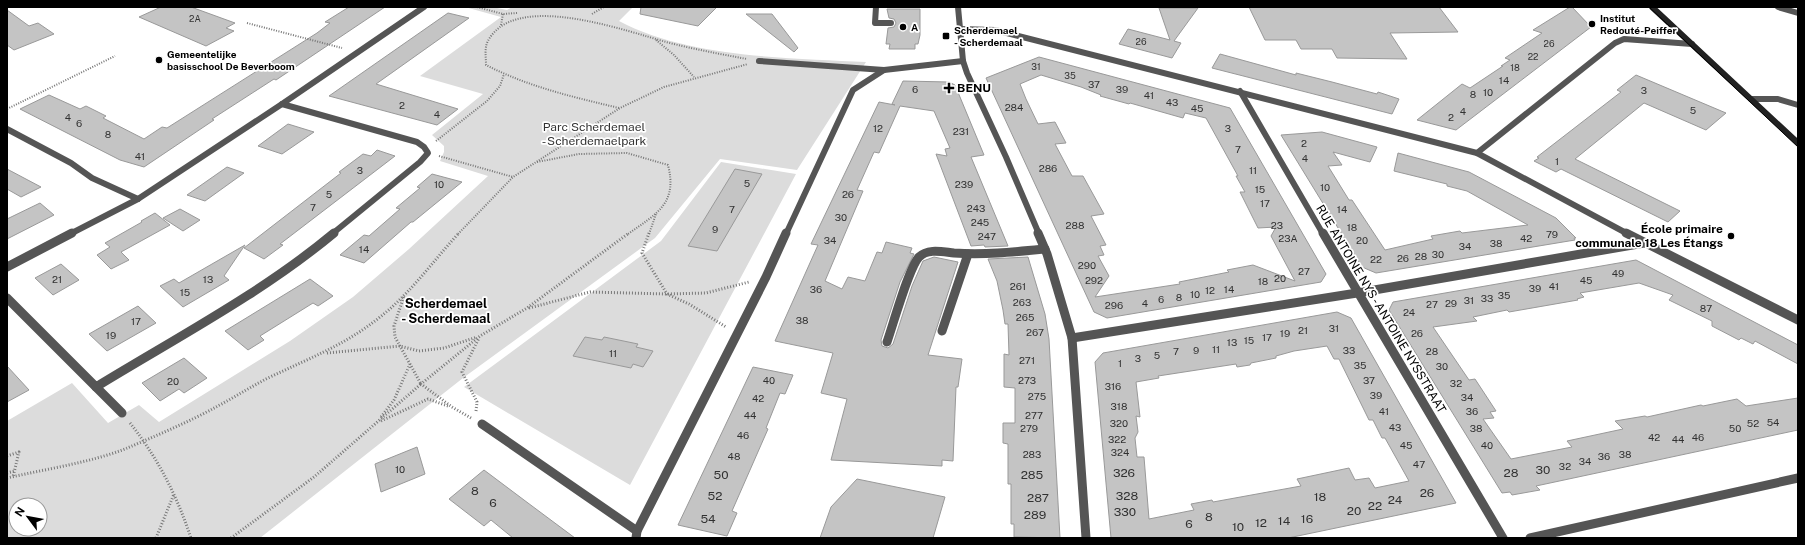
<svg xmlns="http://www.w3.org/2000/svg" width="1805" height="545" font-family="'Public Sans',sans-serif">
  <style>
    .green { fill: #dcdcdc; fill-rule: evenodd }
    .building { fill: #c4c4c4; stroke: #999; fill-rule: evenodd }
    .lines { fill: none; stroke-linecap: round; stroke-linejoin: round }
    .path-far1 { stroke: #777; stroke-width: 2; stroke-dasharray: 1 1.5; stroke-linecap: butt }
    .path { stroke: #777; stroke-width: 3; stroke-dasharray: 1 2; stroke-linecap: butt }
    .lane-far1 { stroke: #555; stroke-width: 6 }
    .lane { stroke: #555; stroke-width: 9 }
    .street-far1 { stroke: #555; stroke-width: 6 }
    .street { stroke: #555; stroke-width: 9 }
    .secondary { stroke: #222; stroke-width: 6 }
    .tram { stroke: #000; stroke-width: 1 }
    .poi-dot { fill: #000; stroke: #fff; stroke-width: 1.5 }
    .labels { text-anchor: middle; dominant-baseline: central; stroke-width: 3.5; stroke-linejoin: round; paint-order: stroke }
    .far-number-label { font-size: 9px; fill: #313131 }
    .far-poi-label { font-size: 10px; font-weight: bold; fill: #000; stroke: #fff; text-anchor: start }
    .number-label { font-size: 10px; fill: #313131 }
    .poi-label { font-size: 12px; font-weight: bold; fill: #000; stroke: #fff; text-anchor: start }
    .park-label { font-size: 12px; fill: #333; stroke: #fff }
    .street-label { font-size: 12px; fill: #000; stroke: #fff }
    .near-number-label { font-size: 12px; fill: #313131 }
    .neighbourhood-label { font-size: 13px; font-weight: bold; fill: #000; stroke: #fff }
  </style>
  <rect width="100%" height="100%" fill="#fff"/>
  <g class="green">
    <path d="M465 7H492L507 10 512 7H633L619 21C689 58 789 58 866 62L797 170 720 159 655 238 463 378 260 538H7V421L72 383 108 423 139 405 159 422 290 341 353 297 409 249 488 176 440 161 444 152V146L432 135 483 94 420 76 501 17ZM16 505H40V529H16Z"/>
    <path d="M721 162 796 174 630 485 464 387 661 241Z"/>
  </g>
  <g class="building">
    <path d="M161 7H191L235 23 226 28 234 31 206 46 139 17Z"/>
    <path d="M349 7H385L276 80 274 79 212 119 214 120 144 167 120 160 20 109 49 95 80 109 86 106 106 116 103 118 144 139 162 127 167 128 317 33 330 23 325 22Z"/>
    <path d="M641 7H717L698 26 640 14Z"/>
    <path d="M1249 7H1439L1458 32 1390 33 1407 59 1337 58 1332 49H1301L1296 40H1265Z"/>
    <path d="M1570 7H1572L1591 27 1456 130 1417 120 1462 84 1470 88 1503 66H1501L1510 60 1505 58 1542 33 1533 30Z"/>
    <path d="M1159 8H1198L1174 41 1181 43 1172 58 1119 44 1128 29 1170 40Z"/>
    <path d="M887 9H920V35L918 44H915V49H889L890 44H886L888 28 894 27 896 23 894 19 889 18Z"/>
    <path d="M7 10 29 26 38 23 54 34 14 50 7 45Z"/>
    <path d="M448 13 469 18 376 84 458 109 437 125 329 96Z"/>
    <path d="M746 14H772L798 48 794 52Z"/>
    <path d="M1220 54 1296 75V73L1332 82 1377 94 1378 92 1399 99 1392 114 1212 68Z"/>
    <path d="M1039 57 1230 108 1326 274 1321 282 1107 318 1094 312 986 78ZM1041 75 1081 87 1101 95 1100 96 1129 104 1130 103 1183 118 1185 113 1206 118 1238 176H1236L1245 192H1240L1258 228 1276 227 1271 236 1295 281 1253 265 1227 270 1229 272 1179 282 1180 284 1095 297 1109 276 1098 256 1104 255 1100 246 1106 245 1091 216 1104 214 1083 176H1072L1055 144 1066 143 1055 122 1038 124 1026 99 1020 84Z"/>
    <path d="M1636 75 1726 113 1706 130 1644 103 1575 159 1680 211 1668 222 1561 169 1556 172 1534 161 1539 158 1537 157 1621 92 1617 90Z"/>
    <path d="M903 81 949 82 955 85 984 155 971 157 1008 246 985 247 984 245 971 246 936 154 947 156 945 149 950 148 934 111 900 106 879 153 874 152 857 190 863 191 825 281 842 289 848 277 865 281 877 252 882 253 886 242 912 248 910 253 914 254 900 282 881 340 882 346 888 348 893 344 912 286 923 261 934 257 958 262 928 355 962 359 958 387H956L953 461 942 460V466L831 460 847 399 821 393 833 353 775 341 818 245 811 244 879 102 895 105 892 104Z"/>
    <path d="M288 124 314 132 282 154 258 146Z"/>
    <path d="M1322 132 1377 147 1370 162 1333 152 1342 165 1328 166 1349 200H1352L1385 250 1433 239 1431 236 1460 231 1462 233 1528 225 1467 191 1447 186V184L1394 171 1398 153 1469 172 1556 218 1576 238H1574L1575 240 1376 273 1362 267 1281 135Z"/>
    <path d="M377 150 395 156 280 244 283 245 264 259 244 248 341 173 339 172 363 154 371 156Z"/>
    <path d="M227 167 244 173 205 201 187 195Z"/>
    <path d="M7 169 41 187 21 197 7 189Z"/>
    <path d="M735 169 762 174 717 251 688 246Z"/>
    <path d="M432 174 462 182 413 222H411L364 263 340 255 364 235 369 236 400 209 396 208 420 188 417 187Z"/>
    <path d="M40 203 54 215 7 239V219Z"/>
    <path d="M180 209 200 220 183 231 163 218Z"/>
    <path d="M155 213 170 225 121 252 129 260 111 269 97 255 110 247 105 243 142 222 141 221Z"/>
    <path d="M245 245 224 276 229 280 183 307 160 286 174 279 179 283Z"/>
    <path d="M1028 257 1045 314 1049 339 1060 538 1014 537V524H1011V484H1008V444L1003 443V423H1015V388L1004 387V354L1009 355 1008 324H1005L1003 310 997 281 988 259Z"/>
    <path d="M1636 260 1798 345V364L1755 341 1753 344 1741 338 1739 340 1712 326V321L1669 300 1673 295 1639 283 1580 293 1584 297 1577 299 1578 300 1509 312 1507 310 1473 317 1477 321 1433 327 1469 380 1475 379 1496 411 1490 412 1494 418 1483 419 1511 459 1572 447 1567 441 1623 429 1615 421 1645 416 1647 417 1701 405 1703 406 1737 399 1746 406 1798 398V430L1536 486 1540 490 1512 495 1510 492 1502 493 1389 310 1393 302Z"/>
    <path d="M61 264 79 280 53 295 35 278Z"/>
    <path d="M310 279 333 296 318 306 313 303 260 336 264 340 248 350 225 331Z"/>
    <path d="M138 306 156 323 107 351 89 334Z"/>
    <path d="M1337 312 1351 318 1456 503 1288 538H1111L1095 362 1103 353ZM1327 346 1334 359H1339L1369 420H1373L1382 438H1385L1409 481 1375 488 1369 478 1355 480 1349 468 1297 479 1301 486 1213 502 1212 500 1191 504 1194 510 1149 519 1144 457H1137L1135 438 1138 432 1136 416 1140 417 1136 382 1159 378 1158 376 1236 364 1237 367 1250 365 1251 363 1276 358V356L1294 351Z"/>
    <path d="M585 337 602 340 604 337 609 338 638 344 636 347 653 351 643 367 633 364 631 368 573 356Z"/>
    <path d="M184 358 207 378 184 393 179 389 160 401 142 383Z"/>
    <path d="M7 366 29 390 7 402Z"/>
    <path d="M753 367 793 375 785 394 780 393 766 428 768 429 732 511 737 513 727 536 678 525Z"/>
    <path d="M417 447 425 474 381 492 375 464Z"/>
    <path d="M484 470 528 503 575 538H513L491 520 484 526 449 499Z"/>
    <path d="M857 479 945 497 933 538H820L831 507Z"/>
  </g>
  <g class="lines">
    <g class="path-far1">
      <path d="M477 7 503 14 517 13"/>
      <path d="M592 14 604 7"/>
      <path d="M247 23 342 48"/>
      <path d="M501 25 503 14"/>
      <path d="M656 40 674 55 694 77"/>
      <path d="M619 108C573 97 529 87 486 65 486 59 485 53 486 47 487 39 494 32 500 27 538 0 624 30 666 42 693 49 720 54 747 59"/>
      <path d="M7 109 115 56"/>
      <path d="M436 141 487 101 500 86 504 74"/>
      <path d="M439 156 513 177"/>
      <path d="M537 162 579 154 627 153 668 165C678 204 656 214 628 234"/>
      <path d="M458 234 513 177 620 108 664 87 748 64"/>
      <path d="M649 234 656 214"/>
    </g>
    <g class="path">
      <path d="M649 233 642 253 667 294 689 304 726 327"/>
      <path d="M529 308 590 292 667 294 706 293 749 282"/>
      <path d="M327 353 400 346 419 351 444 348 477 337"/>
      <path d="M476 411 477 402 462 372 479 338"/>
      <path d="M381 417 394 400 410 364"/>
      <path d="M471 418 452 407 421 384 480 336 527 308 629 233"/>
      <path d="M381 421 428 399 448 406"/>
      <path d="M130 423C158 458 177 496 191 538"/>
      <path d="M7 456 19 452 13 477"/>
      <path d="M7 473 15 471"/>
      <path d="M7 478C46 469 88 463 125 449 153 437 189 422 216 407 233 398 249 388 266 379 307 359 344 346 380 317 410 294 433 261 459 233"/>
      <path d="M156 538 174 494"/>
      <path d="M231 538 314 477 421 384 395 337 394 326 404 296"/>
    </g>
    <g class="lane-far1">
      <path d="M876 7 875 23H891"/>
      <path d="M1778 7 1798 13"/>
      <path d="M1751 99H1778L1798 105"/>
    </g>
    <g class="lane">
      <path d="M942 331 968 254"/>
      <path d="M887 342C893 325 909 267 919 257 928 248 943 252 954 253 985 255 1014 252 1045 249"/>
    </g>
    <g class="street-far1">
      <path d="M958 7 963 61 967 73 1006 157 1039 234"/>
      <path d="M960 29 995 30 1477 153 1628 234"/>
      <path d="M759 61 884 70"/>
      <path d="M1240 91 1323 234"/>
      <path d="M282 104 417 142 424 147 428 153 420 162 332 234"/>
      <path d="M7 129 71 163 92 178 138 199"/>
      <path d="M1477 153 1615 43 1624 39 1692 44"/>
      <path d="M70 234 138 199 282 104 424 7"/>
      <path d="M786 234 853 90 884 70 963 61"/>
    </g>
    <g class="street">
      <path d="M1038 233 1047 254 1072 338 1086 538"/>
      <path d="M1323 233 1503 538"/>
      <path d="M1626 233 1798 320"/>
      <path d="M7 267 72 233"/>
      <path d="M7 298 96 387C176 338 262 293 334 233"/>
      <path d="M1072 338 1357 293 1644 243"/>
      <path d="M96 387 122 413"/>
      <path d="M482 424 637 531"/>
      <path d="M636 538 637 531 766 277 786 233"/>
      <path d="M1530 538 1798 478"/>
    </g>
    <path class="secondary" d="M1652 7 1798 143"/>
    <path class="tram" d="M1649 7 1798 147"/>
  </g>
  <g class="poi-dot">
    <circle cx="1592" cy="24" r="4"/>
    <circle cx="903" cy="27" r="4"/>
    <rect x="942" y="32" width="8" height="8" rx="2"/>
    <circle cx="159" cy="60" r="4"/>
    <path d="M947 82h4v4h4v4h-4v4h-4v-4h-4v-4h4z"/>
    <circle cx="1731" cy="236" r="4"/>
  </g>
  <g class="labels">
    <g class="far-number-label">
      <text x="195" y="18">2A</text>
      <text x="1141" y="41">26</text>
      <text x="1549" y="43">26</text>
      <text x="1533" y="56">22</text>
      <text x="1036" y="66">31</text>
      <text x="1515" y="67">18</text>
      <text x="1070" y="75">35</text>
    </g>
    <g class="far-poi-label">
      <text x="1600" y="18">Institut<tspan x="1600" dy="12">Redouté-Peiffer</tspan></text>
      <text x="911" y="27">A</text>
      <text x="954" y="30">Scherdemael<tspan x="954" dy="12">- Scherdemaal</tspan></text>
      <text x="167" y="54">Gemeentelijke<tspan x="167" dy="12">basisschool De Beverboom</tspan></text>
    </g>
    <g class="number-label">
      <text x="1504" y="80">14</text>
      <text x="1094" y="84">37</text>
      <text x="915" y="89">6</text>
      <text x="1122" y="89">39</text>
      <text x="1644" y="90">3</text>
      <text x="1488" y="92">10</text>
      <text x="1473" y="94">8</text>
      <text x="1149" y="95">41</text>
      <text x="1172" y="102">43</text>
      <text x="402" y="105">2</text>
      <text x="1014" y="107">284</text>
      <text x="1197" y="108">45</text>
      <text x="1693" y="110">5</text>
      <text x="1463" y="111">4</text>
      <text x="437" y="114">4</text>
      <text x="68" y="117">4</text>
      <text x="1451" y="117">2</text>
      <text x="79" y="123">6</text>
      <text x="878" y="128">12</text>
      <text x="1228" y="128">3</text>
      <text x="961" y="131">231</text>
      <text x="108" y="134">8</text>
      <text x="1304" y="143">2</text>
      <text x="1238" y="149">7</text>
      <text x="140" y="156">41</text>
      <text x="1305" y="158">4</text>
      <text x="1557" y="161">1</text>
      <text x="1048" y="168">286</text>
      <text x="360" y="170">3</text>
      <text x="1253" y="170">11</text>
      <text x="747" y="183">5</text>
      <text x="439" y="184">10</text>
      <text x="964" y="184">239</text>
      <text x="1325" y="187">10</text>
      <text x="1260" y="189">15</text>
      <text x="329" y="194">5</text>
      <text x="848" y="194">26</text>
      <text x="1265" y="203">17</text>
      <text x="313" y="207">7</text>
      <text x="976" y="208">243</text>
      <text x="732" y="209">7</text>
      <text x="1342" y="209">14</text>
      <text x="841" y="217">30</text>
      <text x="980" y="222">245</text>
      <text x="1075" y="225">288</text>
      <text x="1277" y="225">23</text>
      <text x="1352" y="227">18</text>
      <text x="715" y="229">9</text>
      <text x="1552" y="234">79</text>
      <text x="987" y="236">247</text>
      <text x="1288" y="238">23A</text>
      <text x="1526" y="238">42</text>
      <text x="830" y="240">34</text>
      <text x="1362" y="240">20</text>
      <text x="1496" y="243">38</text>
      <text x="1465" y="246">34</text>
      <text x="364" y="249">14</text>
      <text x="1438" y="254">30</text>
      <text x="1421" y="256">28</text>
      <text x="1403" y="258">26</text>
      <text x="1376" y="259">22</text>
      <text x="1087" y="265">290</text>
      <text x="1304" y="271">27</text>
      <text x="1618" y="273">49</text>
      <text x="1280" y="278">20</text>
      <text x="57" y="279">21</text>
      <text x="208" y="279">13</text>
      <text x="1094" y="280">292</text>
      <text x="1586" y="280">45</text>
      <text x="1263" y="281">18</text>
      <text x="1018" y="286">261</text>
      <text x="1554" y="286">41</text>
      <text x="1535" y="288">39</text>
      <text x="816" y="289">36</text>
      <text x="1229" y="289">14</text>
      <text x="1210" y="290">12</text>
      <text x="185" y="292">15</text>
      <text x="1195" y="294">10</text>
      <text x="1504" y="295">35</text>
      <text x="1179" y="297">8</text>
      <text x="1487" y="298">33</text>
      <text x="1161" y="299">6</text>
      <text x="1469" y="300">31</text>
      <text x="1022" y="302">263</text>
      <text x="1145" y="303">4</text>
      <text x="1451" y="303">29</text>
      <text x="1432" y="304">27</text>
      <text x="1114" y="305">296</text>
      <text x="1706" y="308">87</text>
      <text x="1409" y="312">24</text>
      <text x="1025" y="317">265</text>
      <text x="802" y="320">38</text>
      <text x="136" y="321">17</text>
      <text x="1334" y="328">31</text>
      <text x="1303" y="330">21</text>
      <text x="1035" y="332">267</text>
      <text x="1285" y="333">19</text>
      <text x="1417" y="333">26</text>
      <text x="111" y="335">19</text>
      <text x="1267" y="337">17</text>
      <text x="1249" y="340">15</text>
      <text x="1232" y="342">13</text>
      <text x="1216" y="349">11</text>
      <text x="1196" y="350">9</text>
      <text x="1349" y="350">33</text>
      <text x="1176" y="351">7</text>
      <text x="1432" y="351">28</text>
      <text x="613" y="353">11</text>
      <text x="1157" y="355">5</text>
      <text x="1138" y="358">3</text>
      <text x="1027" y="360">271</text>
      <text x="1120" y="363">1</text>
      <text x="1360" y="365">35</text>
      <text x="1442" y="366">30</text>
      <text x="769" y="380">40</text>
      <text x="1027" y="380">273</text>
      <text x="1369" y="380">37</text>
      <text x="173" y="381">20</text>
      <text x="1456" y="383">32</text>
      <text x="1113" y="386">316</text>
      <text x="1376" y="395">39</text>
      <text x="1037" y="396">275</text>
      <text x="1467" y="397">34</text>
      <text x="758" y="398">42</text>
      <text x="1119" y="406">318</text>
      <text x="1384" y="411">41</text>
      <text x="1472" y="411">36</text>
      <text x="750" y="415">44</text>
      <text x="1034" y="415">277</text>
      <text x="1773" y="422">54</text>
      <text x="1119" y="423">320</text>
      <text x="1753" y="423">52</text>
      <text x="1395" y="427">43</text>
      <text x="1029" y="428">279</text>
      <text x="1476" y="428">38</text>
      <text x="1735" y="428">50</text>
      <text x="743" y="435">46</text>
      <text x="1654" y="437">42</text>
      <text x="1698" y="437">46</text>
      <text x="1117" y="439">322</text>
      <text x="1678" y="439">44</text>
      <text x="1406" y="445">45</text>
      <text x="1487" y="445">40</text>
      <text x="1120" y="452">324</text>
      <text x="1032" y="454">283</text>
      <text x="1625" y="454">38</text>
      <text x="734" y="456">48</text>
      <text x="1604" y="456">36</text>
      <text x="1585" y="461">34</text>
      <text x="1419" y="464">47</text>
      <text x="1565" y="466">32</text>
      <text x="400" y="469">10</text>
    </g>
    <g class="poi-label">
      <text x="957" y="88">BENU</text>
      <text x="1723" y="229" text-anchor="end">École primaire<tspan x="1723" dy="14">communale 18 Les Étangs</tspan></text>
    </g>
    <g class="park-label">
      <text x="594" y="127">Parc Scherdemael<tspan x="594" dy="14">- Scherdemaelpark</tspan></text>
    </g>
    <g class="street-label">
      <text transform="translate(1381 309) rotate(59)">RUE ANTOINE NYS - ANTOINE NYSSTRAAT</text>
    </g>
    <g class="near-number-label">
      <text x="1543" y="470">30</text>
      <text x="1124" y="473">326</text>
      <text x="1511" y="473">28</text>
      <text x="721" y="475">50</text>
      <text x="1032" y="475">285</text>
      <text x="475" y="491">8</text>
      <text x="1427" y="493">26</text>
      <text x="715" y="496">52</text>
      <text x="1127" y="496">328</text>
      <text x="1320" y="497">18</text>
      <text x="1038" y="498">287</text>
      <text x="1395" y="500">24</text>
      <text x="493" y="503">6</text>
      <text x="1375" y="506">22</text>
      <text x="1354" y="511">20</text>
      <text x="1125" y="512">330</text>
      <text x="1035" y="515">289</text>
      <text x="1209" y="517">8</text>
      <text x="708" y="519">54</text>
      <text x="1307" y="519">16</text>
      <text x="1284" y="521">14</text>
      <text x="1261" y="523">12</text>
      <text x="1189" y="524">6</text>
      <text x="1238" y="527">10</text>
    </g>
    <g class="neighbourhood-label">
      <text x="446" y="303">Scherdemael<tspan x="446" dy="15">- Scherdemaal</tspan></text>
    </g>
  </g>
  <rect width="1805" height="545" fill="none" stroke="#000000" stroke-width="16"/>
  <g transform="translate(28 517) rotate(302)"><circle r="19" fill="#ffffff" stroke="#999999"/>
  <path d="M0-3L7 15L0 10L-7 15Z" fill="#000000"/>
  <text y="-6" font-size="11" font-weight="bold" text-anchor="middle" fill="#000000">N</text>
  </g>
</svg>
